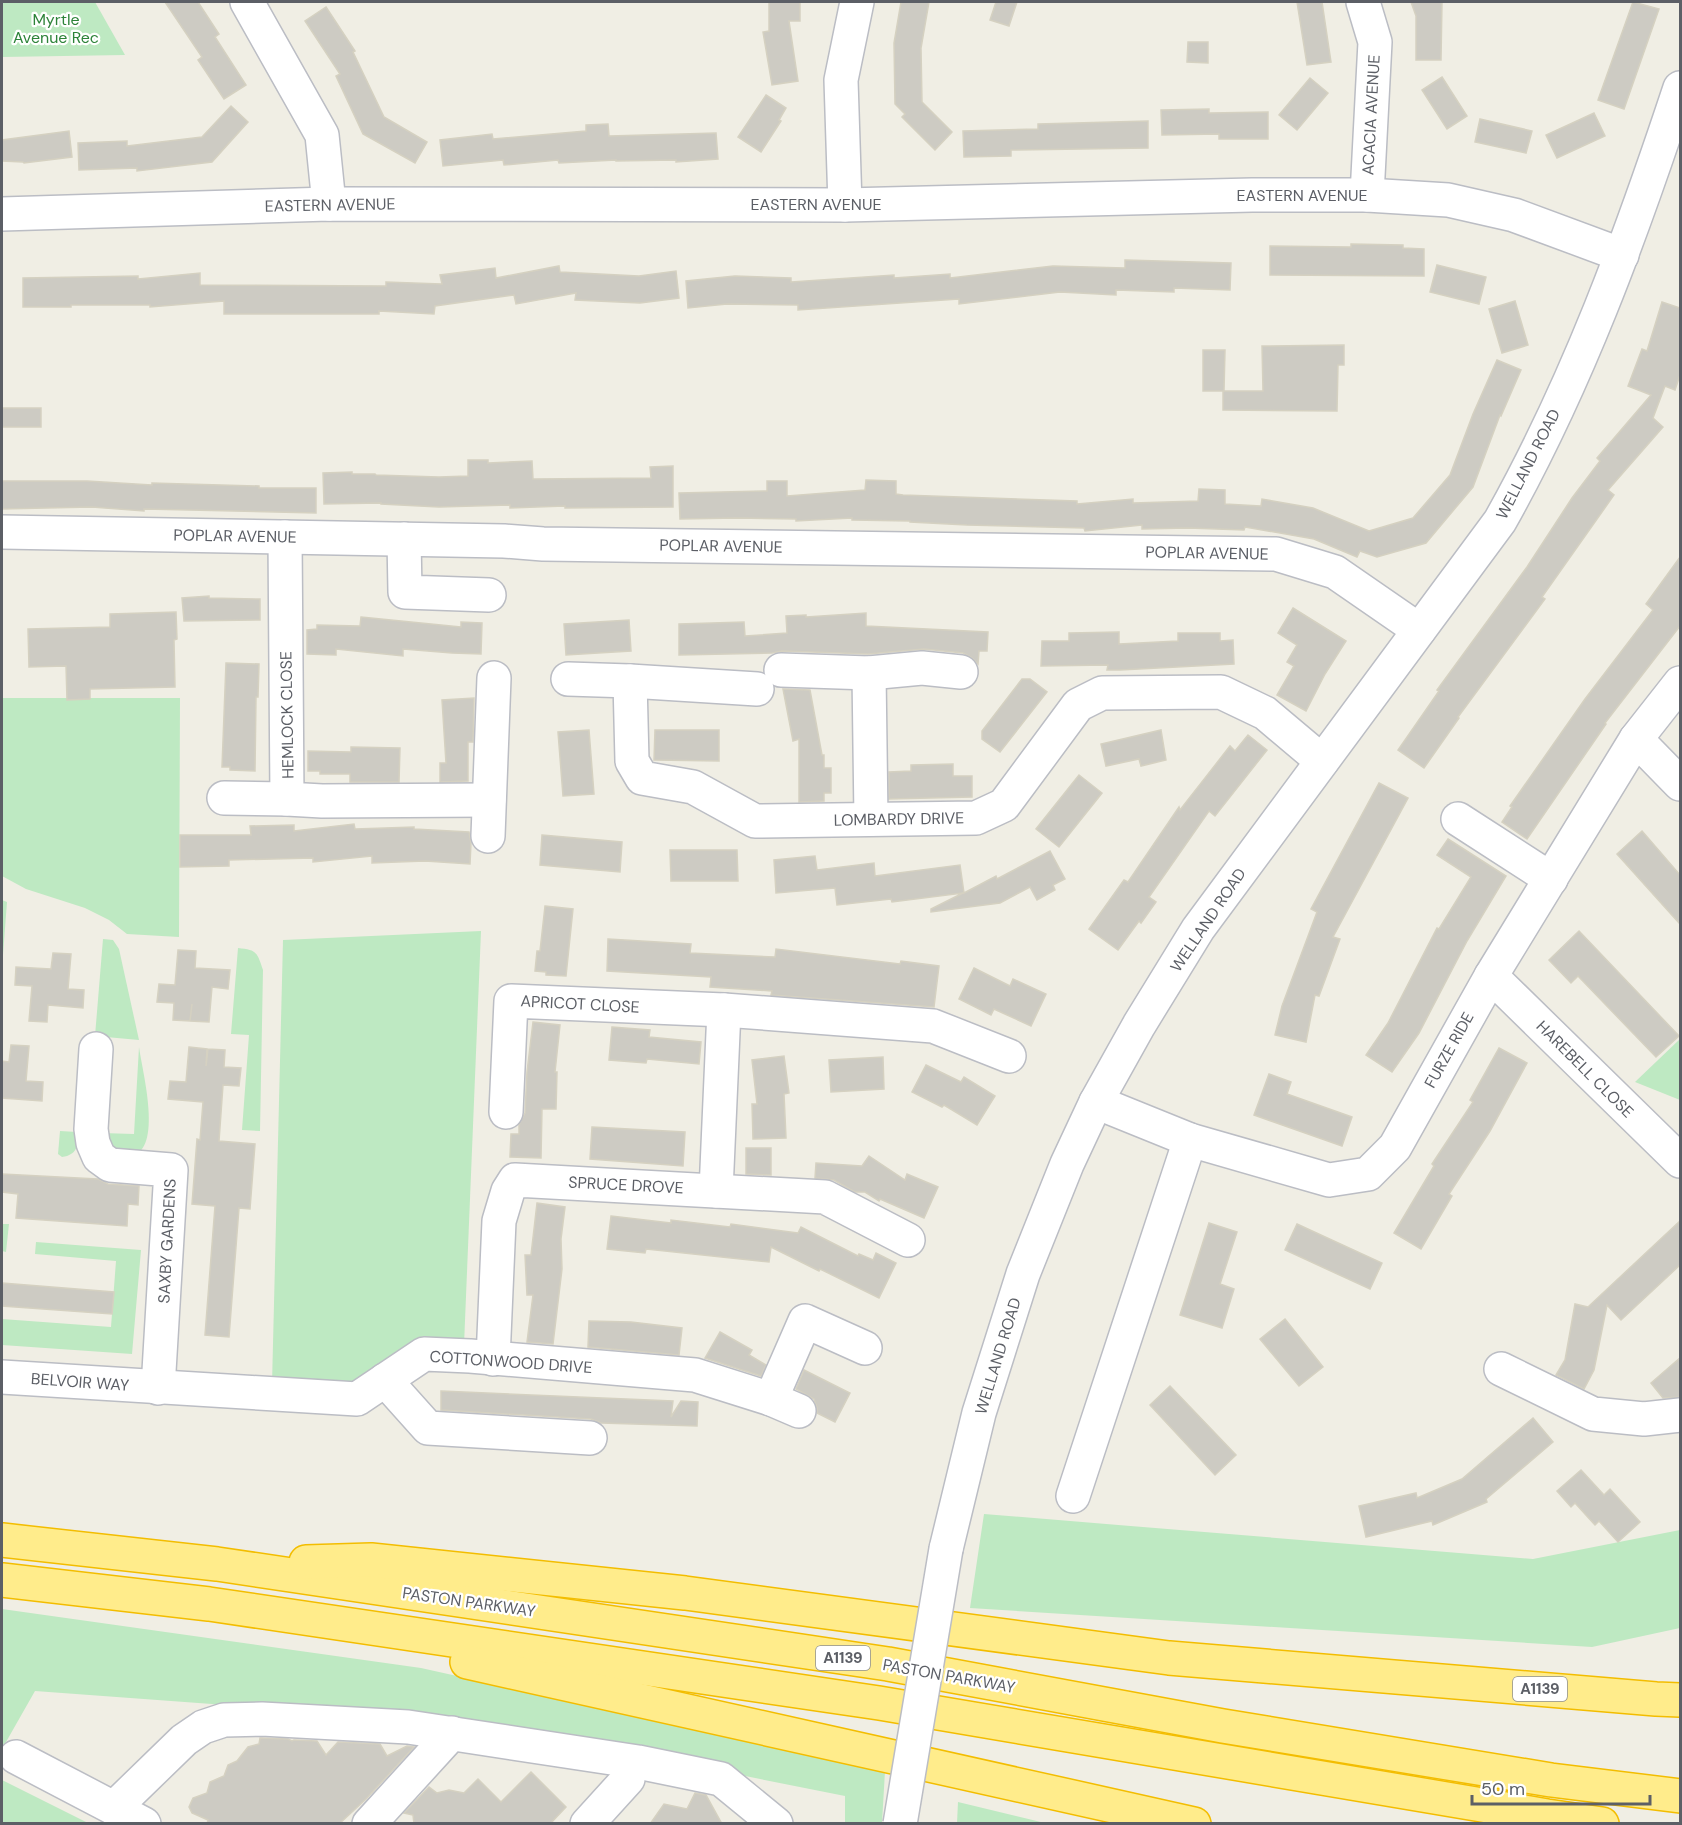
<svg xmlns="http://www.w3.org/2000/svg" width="1682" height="1825" font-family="'DM Sans',sans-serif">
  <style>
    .green { fill: #bee9c2 }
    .building { fill: #cdcbc3; stroke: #d5d1c1; stroke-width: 1.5 }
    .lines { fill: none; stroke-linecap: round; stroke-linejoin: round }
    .minor-casing { stroke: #bbbdc4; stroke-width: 36 }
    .highway-casing { stroke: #f3bd00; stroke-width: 36 }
    .minor { stroke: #fff; stroke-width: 33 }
    .highway { stroke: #ffec8b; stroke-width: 33 }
    .minor-bridge-casing { stroke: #bbbdc4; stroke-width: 36; stroke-linecap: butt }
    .minor-bridge { stroke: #fff; stroke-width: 33 }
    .labels { text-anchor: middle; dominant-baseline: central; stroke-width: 4.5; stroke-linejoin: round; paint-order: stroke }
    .shield { fill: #fff; stroke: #8d8f94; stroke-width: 1.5 }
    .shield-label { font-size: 15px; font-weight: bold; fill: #5c5f66 }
    .park-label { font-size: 16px; fill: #2d8339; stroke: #fff }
    .street-label { font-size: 16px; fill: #5c5f66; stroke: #fff }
  </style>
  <rect width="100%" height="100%" fill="#f0eee4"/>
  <g class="green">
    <path d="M2 2H95L125 55 2 57Z"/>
    <path d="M2 698H180L179 937 127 934 109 920 85 908 26 889 2 876Z"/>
    <path d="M2 900 7 902 2 968Z"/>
    <path d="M481 931 464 1345 358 1387 272 1384 283 940Z"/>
    <path d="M103 939 113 940 119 949 139 1040 95 1036Z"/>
    <path d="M238 948C257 950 257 952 263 970L260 1131 242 1130 249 1035 231 1034Z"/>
    <path d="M1680 1039V1100L1635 1082Z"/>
    <path d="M139 1047C142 1070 162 1143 135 1155 130 1157 122 1156 117 1157L101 1133 134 1134Z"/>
    <path d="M60 1131 77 1132C79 1145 77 1155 62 1157L58 1154Z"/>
    <path d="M2 1224H9L6 1252 2 1251Z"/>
    <path d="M36 1242 141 1250 132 1354 2 1345V1319L111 1327 116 1261 35 1254Z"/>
    <path d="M984 1514 1533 1559 1680 1530V1628L1592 1647 970 1608Z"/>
    <path d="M2 1609 421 1668 885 1771 882 1823H845V1796L484 1724 35 1691 2 1749Z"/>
    <path d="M2 1780 88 1823H2Z"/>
    <path d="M958 1802 1045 1823H957Z"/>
  </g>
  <g class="building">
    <path d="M165 2H198L219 34 215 37 246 85 224 99 198 60 202 57Z"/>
    <path d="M769 2H800V21H789L798 81 772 85 763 32 769 31Z"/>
    <path d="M901 2H929L921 48 922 102 952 132 935 150 902 117 905 114 895 104 894 43Z"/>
    <path d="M996 2H1017L1009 26 990 20Z"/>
    <path d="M1297 2H1322L1331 62 1307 65Z"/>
    <path d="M1411 2H1442L1441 60H1416V16Z"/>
    <path d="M1633 2 1659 9 1624 109 1598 100Z"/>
    <path d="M326 7 355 51 353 52 384 117 427 142 415 163 363 134 336 76 340 74 305 21Z"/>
    <path d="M1188 42H1208V63L1187 62Z"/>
    <path d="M1442 77 1467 116 1447 129 1422 90Z"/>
    <path d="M1310 78 1328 93 1297 130 1279 115Z"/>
    <path d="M766 95 786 108 779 120 781 121 761 152 738 137Z"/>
    <path d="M231 106 248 122 212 162 137 171V168L79 170 78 143 127 141V146L202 137Z"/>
    <path d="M1209 109V113L1268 112V139H1219V134L1162 135 1161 110Z"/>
    <path d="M1594 113 1605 136 1557 158 1546 135Z"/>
    <path d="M1480 119 1532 131 1526 153 1475 142Z"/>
    <path d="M1148 121V148L1011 150V156L964 157 963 131 1038 129V124Z"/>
    <path d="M608 124 609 136 716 133 718 159 676 162V160L616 161V160L559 163 558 160 504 165 503 160 443 166 440 140 492 134 493 139 586 131V125Z"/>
    <path d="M69 131 72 157 24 163 23 162 2 161V140Z"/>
    <path d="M1351 244 1403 245V248L1424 249V276L1270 275V246L1351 247Z"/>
    <path d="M1125 260 1231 263 1230 290 1174 288V292L1116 290V295L1060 292 959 304V299L798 310V305L727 304 688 308 686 281 735 276 791 278V282L894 275V278L950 274V278L1053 266 1125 268Z"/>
    <path d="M1437 265 1486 277 1479 304 1430 292Z"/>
    <path d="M559 266 560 272 639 276 676 271 679 298 640 303 575 300 576 293 516 304 514 295 435 306 434 314 379 311V314H224V301L150 307V305H71V307H23V278L138 276V279L200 273V285L386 286V282L442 284 440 275 495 268 496 278Z"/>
    <path d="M1515 301 1528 345 1502 353 1489 309Z"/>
    <path d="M1662 302 1680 308V375L1675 390 1665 386 1653 418 1663 427 1608 490 1614 495 1542 597 1545 599 1458 717 1459 718 1424 768 1398 750 1439 691 1437 690 1527 567 1572 498 1600 461 1597 458 1651 395 1628 386 1642 349 1647 351Z"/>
    <path d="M1344 345V365H1338L1337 411 1223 410V391H1263L1262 346Z"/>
    <path d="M1203 350H1225L1224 391H1203Z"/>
    <path d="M1497 360 1521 370 1501 416 1500 415 1473 487 1426 543 1377 557 1360 551 1357 557 1314 539 1245 527 1244 530 1188 528 1142 529V525L1085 531 1084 528 967 525 910 522V521L852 520V518L796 521V519L738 518 680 519 679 493 767 491V481H787V496L865 490 866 480 896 481V494L903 495 1077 501V504L1133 499V503L1198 501 1199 489 1225 490V504L1261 506 1262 499 1313 508 1369 531 1413 518 1450 475 1473 414Z"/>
    <rect x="2" y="408" width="39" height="19"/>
    <path d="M468 460H488V463L532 461 533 479 651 478 650 467 673 466V507L565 508V506L510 508V505L439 507 381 504V503L324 504 323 473 352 472V474H375L376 475 439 477 468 476Z"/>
    <path d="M2 481H87L152 485V483L259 486V488H316V513L144 509V511L92 507 2 509Z"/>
    <path d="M1680 557V626L1605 723 1606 724 1527 839 1502 822 1512 807 1510 806 1585 699 1653 610 1646 604Z"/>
    <path d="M209 596V598L260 599V620L184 621 182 598Z"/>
    <path d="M1293 608 1346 641 1325 674 1306 711 1277 695 1294 666 1287 662 1297 645 1278 633Z"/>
    <path d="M176 612 177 639 174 640 175 687 90 689V699L67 700 66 666 29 667 28 629 110 627V614Z"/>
    <path d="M866 613V626L988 632 987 651H979L978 664 971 657 963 653 924 649 868 654 782 651 772 653 679 655V624L744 622 745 636 787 633 786 616 806 615V617Z"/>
    <path d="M361 617 461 627V622L482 623 481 654 452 653 403 649V656L336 649V655L307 654V630L317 629V625L360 626Z"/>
    <path d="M629 620 631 651 566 655 564 624Z"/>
    <path d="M1119 632V644L1178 641V633H1220V641L1233 640 1234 664 1120 670H1107L1108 665 1041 666 1042 641H1069V633Z"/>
    <path d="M226 663 259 664 258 697H256L255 771 230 770V767H222Z"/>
    <path d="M1022 679H1030L1047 692 1000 752 982 739V731Z"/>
    <path d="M783 689 810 690 822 755H824V768H831V793H824V801L799 802V739L793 741Z"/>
    <path d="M474 698 473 742H468V781L440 782V763H446L442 700Z"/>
    <path d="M589 730 594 794 563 796 558 732Z"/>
    <path d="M655 730H719V761L654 760Z"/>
    <path d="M1161 730 1166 760 1141 766 1139 759 1106 766 1101 744Z"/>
    <path d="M1248 735 1267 750 1215 816 1209 811 1149 897 1156 902 1141 923 1139 921 1118 950 1089 929 1124 880 1128 882 1179 807 1180 810 1230 746 1235 751Z"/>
    <path d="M351 747 400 748 399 782H350V774H320V771H308V751L351 752Z"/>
    <path d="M953 764V776H972V797L889 799V772L911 771V765Z"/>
    <path d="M1079 775 1102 793 1059 847 1036 829Z"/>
    <path d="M1379 783 1408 798 1333 937 1340 939 1319 996 1315 995 1306 1042 1275 1035 1282 1006 1317 912 1311 909Z"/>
    <path d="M354 824 355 829 414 827V829L469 832 471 843 470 864 425 861 372 863V856L313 862V858L229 860V866L180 867V835H251L250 826 294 825V831Z"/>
    <path d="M1642 831 1680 875V924L1617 854Z"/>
    <path d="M542 835 622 842 620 872 540 865Z"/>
    <path d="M1448 839 1506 876 1467 941 1419 1033 1392 1072 1366 1055 1388 1023 1437 928 1439 929 1471 877 1437 855Z"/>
    <path d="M670 850H737L738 881H671Z"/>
    <path d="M1050 851 1065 879 1053 885 1055 890 1037 900 1030 887 1000 903 931 912V909L963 893 892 902 891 899 837 905 835 888 776 893 774 860 815 856 817 870 874 863 875 876 960 865 964 893 996 876 997 879Z"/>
    <path d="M545 906 573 909 566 976 546 975V972L535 971 537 951H540Z"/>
    <path d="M1579 931 1679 1036 1656 1057 1578 976 1571 983 1549 960Z"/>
    <path d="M608 939 691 944 690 953 775 957 776 949 900 964 901 961 939 966 934 1007 771 995 772 991 710 987 711 977 607 971Z"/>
    <path d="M178 950 196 951 195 968 230 970 228 989 212 987 209 1022 190 1021 192 1004 190 1021 173 1020 174 1003 157 1002 159 984 175 985Z"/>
    <path d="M53 953 71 954 68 989 84 990 83 1008 48 1005 47 1022 29 1021 32 986 15 985 16 967 51 969Z"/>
    <path d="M974 968 1010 986 1013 979 1046 994 1031 1026 994 1009 991 1015 959 999Z"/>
    <path d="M533 1022 560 1025 555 1072H557L556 1109H542L541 1158 510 1157 511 1134H519V1125L525 1113 527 1072Z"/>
    <path d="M612 1027 650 1030 649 1037 701 1042 699 1064 647 1059 646 1063 609 1060Z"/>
    <path d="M11 1045 29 1046 26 1081 43 1082 42 1101 2 1098V1061L9 1062Z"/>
    <path d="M189 1047 207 1049 206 1066 208 1049 225 1050 224 1067 241 1068 239 1086 223 1085 219 1141 255 1144 250 1209 239 1208 229 1337 205 1335 215 1206 192 1204 197 1139 200 1140 203 1102 168 1099 170 1081 186 1082Z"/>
    <path d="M1499 1048 1527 1063 1490 1131 1449 1194 1452 1196 1421 1249 1394 1233 1434 1166 1432 1164 1473 1102 1470 1100Z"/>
    <path d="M784 1056 789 1093 784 1094 786 1138 753 1139 752 1104H757L752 1060Z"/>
    <path d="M883 1057 884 1089 831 1092 829 1060Z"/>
    <path d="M926 1065 961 1082 964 1077 995 1096 977 1125 944 1105 942 1107 912 1092Z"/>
    <path d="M1269 1074 1291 1082 1287 1094 1352 1117 1342 1146 1254 1115Z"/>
    <path d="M592 1127 685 1132 683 1166 590 1159Z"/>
    <path d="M746 1148H771V1175L746 1174Z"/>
    <path d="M869 1156 905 1180 907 1174 938 1187 924 1218 880 1199 879 1201 865 1192H855L834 1180 815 1178 816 1163 862 1166Z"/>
    <path d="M2 1174 98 1179 108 1184 139 1186 138 1205 128 1204 127 1226 16 1218 18 1194 2 1192Z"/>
    <path d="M537 1203 565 1207 561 1239 562 1269 553 1344 527 1342 533 1295H527L525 1255H531Z"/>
    <path d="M611 1216 671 1223V1220L730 1227 731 1224 798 1233 801 1227 858 1256 859 1254 873 1260 876 1253 896 1263 879 1298 820 1269 819 1271 771 1247 769 1262 646 1249 645 1253 607 1249Z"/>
    <path d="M1680 1221V1265L1621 1320 1607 1305 1594 1370 1584 1389 1556 1375 1565 1360 1575 1304 1588 1307Z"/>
    <path d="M1209 1223 1237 1232 1220 1284 1234 1289 1222 1328 1180 1315Z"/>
    <path d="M1297 1224 1382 1263 1370 1289 1285 1250Z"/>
    <path d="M2 1283 114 1292 112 1314 2 1306Z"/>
    <path d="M1285 1319 1323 1367 1299 1386 1260 1339Z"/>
    <path d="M589 1321 631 1322 682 1328 679 1355 588 1347Z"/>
    <path d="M720 1332 752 1350 749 1355 766 1365 761 1376 705 1358Z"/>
    <path d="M1680 1358V1397L1663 1398 1651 1383Z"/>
    <path d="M804 1370 850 1393 835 1422 817 1413V1408L814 1399 796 1389Z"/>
    <path d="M1170 1386 1236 1455 1215 1475 1150 1405Z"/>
    <path d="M441 1391 673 1401 671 1417 681 1401 698 1402 697 1426 601 1423 591 1419 441 1410Z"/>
    <path d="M1533 1418 1553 1442 1486 1499 1487 1502 1433 1525 1432 1521 1366 1537 1359 1506 1416 1493 1417 1498 1462 1479Z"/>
    <path d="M1581 1470 1604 1495 1610 1489 1640 1522 1618 1542 1599 1521 1595 1525 1575 1503 1571 1507 1557 1491Z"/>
    <path d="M260 1738 288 1739 292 1741 294 1740 317 1741 326 1755 338 1742 380 1744 387 1756 407 1746 414 1747 366 1799 339 1824H207L208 1820 192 1813 189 1807 193 1798 207 1793 210 1782 224 1776 228 1765 237 1761 248 1747 259 1744Z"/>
    <path d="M531 1772 566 1807 550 1824H414L413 1815 404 1813 429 1787 437 1793 449 1790 464 1793 478 1779 501 1802Z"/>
    <path d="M695 1793 706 1795 722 1824H650L664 1804 687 1809Z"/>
  </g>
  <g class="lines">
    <defs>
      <g id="minor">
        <path d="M247 2 322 135 329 204"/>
        <path d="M1363 2 1375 42 1367 195"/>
        <path d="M845 205 841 80 857 2"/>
        <path d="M2 214 329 204 845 205 1252 195H1367L1448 200 1514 215 1622 255"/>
        <path d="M2 532 504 541 543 544 1276 554 1335 572 1419 630"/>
        <path d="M285 537 287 799 322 801 489 800"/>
        <path d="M404 539 405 592 489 595"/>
        <path d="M781 670 869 673 922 668 961 672"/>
        <path d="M869 673 871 819"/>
        <path d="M568 679 630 681 632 761 642 778 693 787 755 821 976 818 1004 805 1078 705 1102 693 1221 692 1265 713 1322 761"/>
        <path d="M630 681 757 689"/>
        <path d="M1636 739 1680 784"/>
        <path d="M224 798 287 799"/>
        <path d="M1458 819 1551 879"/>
        <path d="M488 836 494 678"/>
        <path d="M1491 976 1680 1161"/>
        <path d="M96 1049 91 1129 93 1143 99 1157 110 1165 171 1170 158 1388"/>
        <path d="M1096 1102 1190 1140 1329 1180 1368 1174 1395 1147 1491 976 1636 739 1680 683"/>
        <path d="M506 1112 511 1001 724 1010 933 1026 1009 1056"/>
        <path d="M716 1191 724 1010"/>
        <path d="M493 1359 499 1221 508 1191 515 1180 825 1197 908 1240"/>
        <path d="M1501 1369 1593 1414 1644 1419 1680 1415"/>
        <path d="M2 1377 357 1399 424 1354 470 1356 695 1375 771 1399 799 1411"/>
        <path d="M385 1380 428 1428 590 1438"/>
        <path d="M771 1399 805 1321 865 1348"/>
        <path d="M1073 1496 1190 1140"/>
        <path d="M946 1549 979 1413 1023 1274 1067 1164 1096 1102 1139 1025 1198 929 1500 521C1577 384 1631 236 1680 88"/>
        <path d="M16 1757 144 1824"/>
        <path d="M114 1808 184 1740 203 1727 224 1720 262 1719 408 1727 638 1762 721 1779 776 1824"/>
        <path d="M369 1824 452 1733"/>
        <path d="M587 1824 628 1779"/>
      </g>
      <g id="highway">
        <path d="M2 1540 217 1564 888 1664 1223 1726 1551 1780 1680 1796"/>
        <path d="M306 1562 371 1560 685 1593 1169 1658 1656 1699 1680 1700"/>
        <path d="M2 1580 209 1604 879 1703 1547 1816 1602 1824"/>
        <path d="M467 1662 1194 1824"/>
      </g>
    </defs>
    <use href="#minor" class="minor-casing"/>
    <use href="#highway" class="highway-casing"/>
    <use href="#minor" class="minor"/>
    <use href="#highway" class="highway"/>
    <defs>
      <path id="minor-bridge" d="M900 1824 946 1549"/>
    </defs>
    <use href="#minor-bridge" class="minor-bridge-casing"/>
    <use href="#minor-bridge" class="minor-bridge"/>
  </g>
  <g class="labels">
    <g class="shield">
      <rect x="816" y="1646" width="54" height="24" rx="4.5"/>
      <rect x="1513" y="1677" width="54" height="24" rx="4.5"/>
    </g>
    <g class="shield-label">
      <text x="843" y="1658">A1139</text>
      <text x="1540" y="1689">A1139</text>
    </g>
    <g class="park-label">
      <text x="56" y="19">Myrtle<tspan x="56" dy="18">Avenue Rec</tspan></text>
    </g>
    <g class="street-label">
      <text transform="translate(1371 115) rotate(-87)">ACACIA AVENUE</text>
      <text x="1302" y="195">EASTERN AVENUE</text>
      <text x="816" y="204">EASTERN AVENUE</text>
      <text transform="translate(330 205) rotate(-1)">EASTERN AVENUE</text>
      <text transform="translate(1528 464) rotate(-63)">WELLAND ROAD</text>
      <text transform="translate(235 536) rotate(1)">POPLAR AVENUE</text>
      <text transform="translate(721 546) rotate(1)">POPLAR AVENUE</text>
      <text transform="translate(1207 553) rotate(1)">POPLAR AVENUE</text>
      <text transform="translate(287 715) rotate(-91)">HEMLOCK CLOSE</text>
      <text transform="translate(899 819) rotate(-1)">LOMBARDY DRIVE</text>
      <text transform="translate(1208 920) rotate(-56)">WELLAND ROAD</text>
      <text transform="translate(580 1004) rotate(3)">APRICOT CLOSE</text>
      <text transform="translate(1449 1050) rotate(-61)">FURZE RIDE</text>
      <text transform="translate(1585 1069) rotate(45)">HAREBELL CLOSE</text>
      <text transform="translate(626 1185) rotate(3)">SPRUCE DROVE</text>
      <text transform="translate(167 1241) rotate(-87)">SAXBY GARDENS</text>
      <text transform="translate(998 1356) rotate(-73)">WELLAND ROAD</text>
      <text transform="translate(511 1362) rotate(4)">COTTONWOOD DRIVE</text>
      <text transform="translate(80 1382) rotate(4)">BELVOIR WAY</text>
      <text transform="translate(469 1602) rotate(8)">PASTON PARKWAY</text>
      <text transform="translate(949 1676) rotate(10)">PASTON PARKWAY</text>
    </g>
  </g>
  <rect width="1682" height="1825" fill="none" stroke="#5c5f66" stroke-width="6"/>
  <path d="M1472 1795v9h178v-9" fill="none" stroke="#5c5f66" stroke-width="3"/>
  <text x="1481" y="1795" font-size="18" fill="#5c5f66" stroke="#ffffff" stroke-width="4.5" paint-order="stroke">50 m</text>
</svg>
